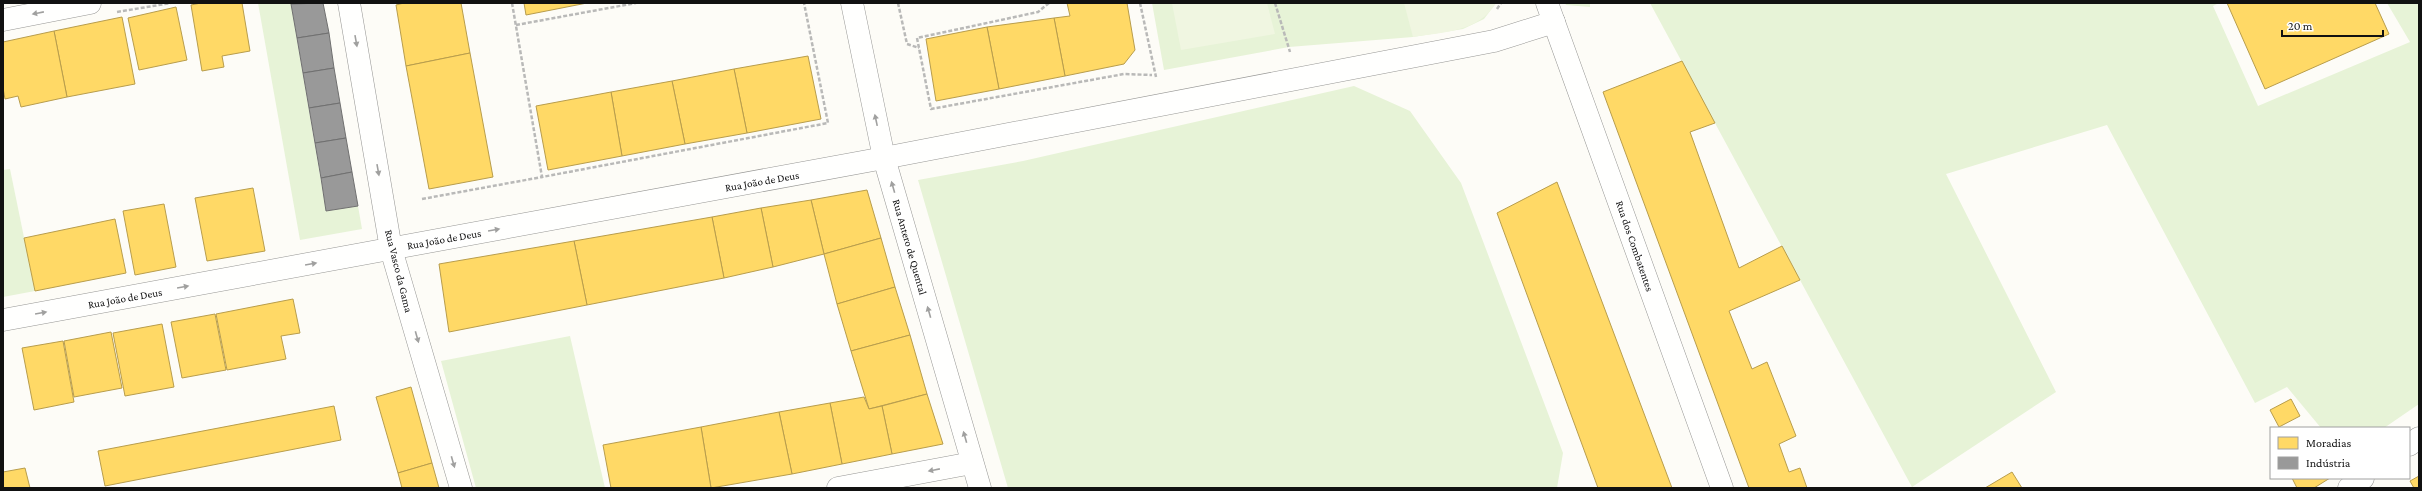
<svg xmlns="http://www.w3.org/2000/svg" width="2422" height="491" font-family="'Crimson Pro',serif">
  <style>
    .green { fill: #e7f3d7 }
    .pitch { fill: #f0f6e1 }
    .homes { fill: #ffd966; stroke: #b89d4c }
    .industry { fill: #999; stroke: #707070 }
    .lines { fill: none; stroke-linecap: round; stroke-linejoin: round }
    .street-casing { stroke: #979795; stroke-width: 23 }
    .path { stroke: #b9b9b8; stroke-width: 2.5; stroke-dasharray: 4 2; stroke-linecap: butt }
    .street { stroke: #fffffe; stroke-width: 22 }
    .oneway { fill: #a0a09f }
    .labels { text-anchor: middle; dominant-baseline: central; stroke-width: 4; stroke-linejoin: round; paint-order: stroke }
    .street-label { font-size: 11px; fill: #111; stroke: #fff }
  </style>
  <rect width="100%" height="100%" fill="#fdfcf7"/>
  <g class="green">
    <path d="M258 3H297L291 4 326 211 358 206 362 229 300 240Z"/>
    <path d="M1152 3H1496L1484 19 1463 29 1413 37 1289 47 1164 70Z"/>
    <path d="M1565 3H1590V7L1566 5Z"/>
    <path d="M1650 3H2219L2213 6 2258 106 2410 42 2387 3H2419V404L2384 428H2321L2287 387 2255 403 2107 125 1946 174 2056 392 1912 487Z"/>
    <path d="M1354 86 1410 111 1461 183 1563 453 1557 488H1008L918 180 1023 161Z"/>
    <path d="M10 169 35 291 3 297V170Z"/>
    <path d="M570 336 605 488H476L441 361Z"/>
  </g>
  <g class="pitch">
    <path d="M1172 3H1267L1275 34 1181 50Z"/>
    <path d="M1404 3H1496C1479 32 1443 32 1413 37Z"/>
  </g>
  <g class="homes">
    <path d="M201 3H242L250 51 222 56 224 67 202 71 191 5Z"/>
    <path d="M404 3H461L470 53 406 66 396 5Z"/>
    <path d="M524 3H587L526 15Z"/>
    <path d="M1067 3H1127L1135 50 1124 64 1065 76 1054 18 1070 16Z"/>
    <path d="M2227 3H2375L2389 34 2265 89Z"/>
    <path d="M176 7 187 60 139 70 128 18Z"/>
    <path d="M122 17 135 84 67 97 54 31Z"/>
    <path d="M1054 18 1065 76 999 89 987 27Z"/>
    <path d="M987 27 999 89 936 101 926 39Z"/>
    <path d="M54 31 67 97 21 107 18 96 5 99 3 88V42Z"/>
    <path d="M470 53 493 177 429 189 406 66Z"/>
    <path d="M808 56 821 119 747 133 734 69Z"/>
    <path d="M1682 61 1715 123 1690 132 1739 268 1782 246 1800 280 1729 311 1752 369 1767 362 1796 436 1779 444 1789 472 1800 468 1807 488H1749L1603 92Z"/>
    <path d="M734 69 747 133 685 144 672 81Z"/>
    <path d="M672 81 685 144 622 156 611 92Z"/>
    <path d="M611 92 622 156 548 170 536 106Z"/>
    <path d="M1557 182 1672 488H1598L1497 213Z"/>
    <path d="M253 188 265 251 207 261 195 198Z"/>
    <path d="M867 190 881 238 824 254 811 200Z"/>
    <path d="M811 200 824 254 773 267 761 208Z"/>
    <path d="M164 204 176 267 135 275 123 211Z"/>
    <path d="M761 208 773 267 724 278 712 217Z"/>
    <path d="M712 217 724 278 587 305 574 241Z"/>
    <path d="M115 219 126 273 35 291 24 238Z"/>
    <path d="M881 238 895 287 837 304 824 254Z"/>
    <path d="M574 241 587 305 449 332 439 264Z"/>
    <path d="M895 287 910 335 851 351 837 304Z"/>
    <path d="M293 299 300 333 281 336 286 359 227 370 216 314Z"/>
    <path d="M215 314 226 370 182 378 171 322Z"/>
    <path d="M162 324 174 387 125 396 113 333Z"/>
    <path d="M111 332 122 388 74 397 64 341Z"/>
    <path d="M910 335 927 394 869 409 851 351Z"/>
    <path d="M63 341 74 402 34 410 22 348Z"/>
    <path d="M411 387 432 463 398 473 376 397Z"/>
    <path d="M927 394 943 444 892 454 882 406Z"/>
    <path d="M864 397 869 409 882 406 892 454 842 464 830 403Z"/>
    <path d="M2291 399 2300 416 2279 427 2270 410Z"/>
    <path d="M830 403 842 464 792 474 779 412Z"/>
    <path d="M334 406 341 440 105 486 98 451Z"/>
    <path d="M779 412 792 474 711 488 701 427Z"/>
    <path d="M701 427 711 488H611L603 445Z"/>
    <path d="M432 463 439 488H402L398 473Z"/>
    <path d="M25 468 30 488H3V472Z"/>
    <path d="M2012 472 2022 488H1985Z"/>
    <path d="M2419 476V488H2414L2410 481Z"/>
    <path d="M2292 478H2330L2314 488H2297Z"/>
  </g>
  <g class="industry">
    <path d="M323 3 329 33 297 38 291 4Z"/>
    <path d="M329 33 334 68 303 73 297 38Z"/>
    <path d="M334 68 340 103 309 108 303 73Z"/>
    <path d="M340 103 346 138 315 143 309 108Z"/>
    <path d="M346 138 352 172 321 178 315 143Z"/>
    <path d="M352 172 358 206 326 211 321 178Z"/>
  </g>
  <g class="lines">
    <defs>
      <g id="street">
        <path d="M349 3 391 249 461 488"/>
        <path d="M852 3 884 158 980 488"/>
        <path d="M1547 3 1722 488"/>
        <path d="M3 20 90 3"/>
        <path d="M3 320 884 158 1494 41 1554 22"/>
        <path d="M2409 445 2419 438"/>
        <path d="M838 488 972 463"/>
        <path d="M2349 488 2363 478"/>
      </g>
    </defs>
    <use href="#street" class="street-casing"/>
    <g class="path">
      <path d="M512 3 542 177 828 123 804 3"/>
      <path d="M898 3 907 44 919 48"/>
      <path d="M1049 3 1038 12 917 38 931 109 1124 74 1152 75"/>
      <path d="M1140 3 1156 77"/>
      <path d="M1275 3 1290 52"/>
      <path d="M1497 9 1501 3"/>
      <path d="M117 12 171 3"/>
      <path d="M516 25 636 3"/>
      <path d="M422 199 542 177"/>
    </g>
    <use href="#street" class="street"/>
  </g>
  <defs><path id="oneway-solid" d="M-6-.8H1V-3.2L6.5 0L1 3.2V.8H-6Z"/></defs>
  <g class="oneway">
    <use href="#oneway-solid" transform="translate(38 13) rotate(169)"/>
    <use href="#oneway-solid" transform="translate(356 41) rotate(80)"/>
    <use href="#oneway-solid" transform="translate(876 120) rotate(-102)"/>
    <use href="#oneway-solid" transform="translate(378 170) rotate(80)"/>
    <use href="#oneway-solid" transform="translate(893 187) rotate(-106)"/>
    <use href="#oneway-solid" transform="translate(494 230) rotate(-10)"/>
    <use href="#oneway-solid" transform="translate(311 264) rotate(-10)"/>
    <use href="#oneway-solid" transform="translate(183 287) rotate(-10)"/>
    <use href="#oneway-solid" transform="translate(929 312) rotate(-106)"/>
    <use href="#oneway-solid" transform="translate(41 313) rotate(-10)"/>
    <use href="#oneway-solid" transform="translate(417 337) rotate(74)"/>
    <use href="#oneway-solid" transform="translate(965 437) rotate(-106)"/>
    <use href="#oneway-solid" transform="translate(453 462) rotate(74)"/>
    <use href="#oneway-solid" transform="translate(934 470) rotate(169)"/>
  </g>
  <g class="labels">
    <g class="street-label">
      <text transform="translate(762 181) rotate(-10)">Rua João de Deus</text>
      <text transform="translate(444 239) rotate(-10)">Rua João de Deus</text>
      <text transform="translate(1635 246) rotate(71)">Rua dos Combatentes</text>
      <text transform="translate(910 247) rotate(74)">Rua Antero de Quental</text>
      <text transform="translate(399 271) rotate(76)">Rua Vasco da Gama</text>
      <text transform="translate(125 298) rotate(-10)">Rua João de Deus</text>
    </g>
  </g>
  <rect width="2422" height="491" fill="none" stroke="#111111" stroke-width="8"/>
  <rect x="2270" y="427" width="140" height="52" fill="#ffffff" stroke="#a0a0a0"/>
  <rect x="2278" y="437" width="20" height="12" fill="#ffd966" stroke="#a0a0a0"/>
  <text x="2306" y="447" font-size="12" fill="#111111">Moradias</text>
  <rect x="2278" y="457" width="20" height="12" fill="#999999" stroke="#a0a0a0"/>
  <text x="2306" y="467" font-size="12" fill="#111111">Indústria</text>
  <path d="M2282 30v6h101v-6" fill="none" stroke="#111111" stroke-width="2"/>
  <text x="2288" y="30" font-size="12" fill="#111111" stroke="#ffffff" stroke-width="3" paint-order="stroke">20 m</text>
</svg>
